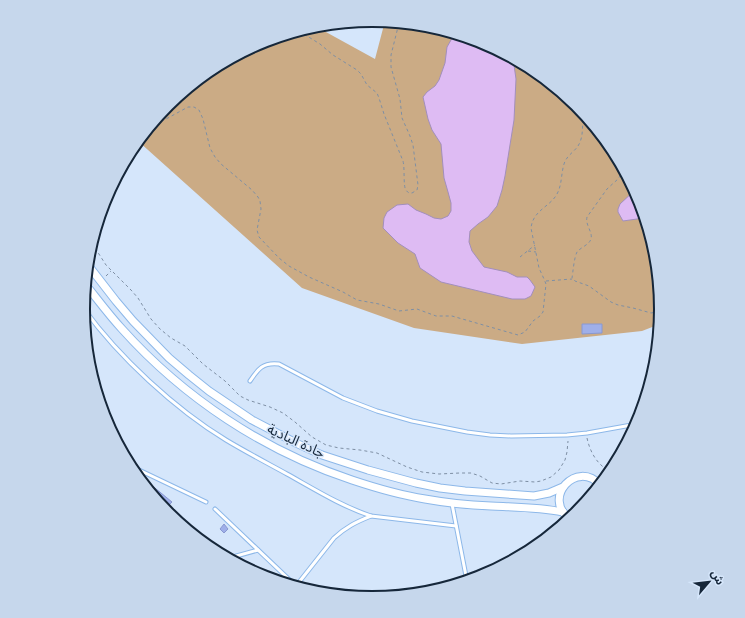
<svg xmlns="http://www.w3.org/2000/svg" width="745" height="618" font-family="'Times New Roman','Noto Sans Arabic',serif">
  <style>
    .green { fill: #cbab85 }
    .water { fill: #debbf3; stroke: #a28fbc }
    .building { fill: #9fafe9; stroke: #8998d0 }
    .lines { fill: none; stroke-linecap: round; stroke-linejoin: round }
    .service-casing { stroke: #8db8e9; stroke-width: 5 }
    .tertiary-casing { stroke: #8db8e9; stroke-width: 9 }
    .path { stroke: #7e8fa4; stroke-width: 1; stroke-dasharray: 3 3; stroke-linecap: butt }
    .service { stroke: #fff; stroke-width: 3 }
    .tertiary { stroke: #fff; stroke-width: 7 }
    .labels { text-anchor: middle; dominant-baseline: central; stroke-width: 3; stroke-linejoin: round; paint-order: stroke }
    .street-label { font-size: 14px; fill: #16273a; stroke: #d5e6fb }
    .rim { fill: none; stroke: #16273a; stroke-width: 2 }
  </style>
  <rect width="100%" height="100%" fill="#d5e6fb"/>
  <path class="green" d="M385 21 429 26 483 42 533 69 577 105 613 149 640 199 656 253 661 309 660 324 642 331 522 344 414 328 302 288 138 141 168 104 212 69 262 42 315 26 375 59Z"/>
  <g class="water">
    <path d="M455 33 483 42 513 58 516 79 514 120 505 176 502 190 497 206 488 217 478 224 470 231 469 242 472 251 484 267 507 272 517 277H527L530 280 535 287 531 296 525 299H512L441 282 420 268 415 254 398 243 383 228 384 218 387 212 397 205 408 204 416 210 426 214 434 218 441 219 448 216 451 211V203L448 192 444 178 441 144 432 130 428 119 423 97 427 92 435 86 439 80 445 63 447 47Z"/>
    <path d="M635 190 640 199 645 216 637 219 623 221 618 212V209L620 204Z"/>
  </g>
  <g class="building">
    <path d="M582 324H602V333L582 334Z"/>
    <path d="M150 484 172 502 165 509 147 488Z"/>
    <path d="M224 524 228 529 224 533 220 529Z"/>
  </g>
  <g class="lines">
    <defs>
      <g id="service">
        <path d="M84 309C119 357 175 409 226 440 246 452 267 463 287 474 314 489 341 506 371 516L456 526"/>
        <path d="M250 381C258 369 263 362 279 364L343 398 377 411 412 421 467 432 490 435 511 436 567 435 587 433 637 424"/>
        <path d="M131 468 137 469 206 502"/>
        <path d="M452 504 467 581"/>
        <path d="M215 509 296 586"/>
        <path d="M229 558 258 550"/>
        <path d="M296 586 334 538C346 527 356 522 371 516"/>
      </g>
      <g id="tertiary">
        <path d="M88 265 116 301 133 321 169 358 189 375 209 391 252 420 298 444 322 455 368 470 416 483 440 488 465 491 534 496 549 493 563 487"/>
        <path d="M86 285C98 300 109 315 122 329 184 398 264 451 352 480 376 488 400 495 425 499 447 503 469 505 491 506 515 507 539 507 563 512"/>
        <path d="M570 519C541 498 577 459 600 485"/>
      </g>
    </defs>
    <use href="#service" class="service-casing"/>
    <use href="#tertiary" class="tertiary-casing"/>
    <g class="path">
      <path d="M299 31 320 44 333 55 357 70 361 74 367 85 377 93 379 98 384 114 403 161C405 168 403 187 406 190 408 193 409 193 412 193L417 190 418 185 413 145 410 136 402 118 400 99 391 67V55L399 23"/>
      <path d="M155 120 162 121 166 119 188 107H194L199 110 203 119 210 148 215 157 221 164 252 190 258 197 260 201 261 209 257 230 259 237 279 258 289 266 309 277 343 292 357 300 379 304 399 311 417 309 436 316H452L518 335 525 332 533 321 540 316 543 312 546 284 544 279 539 268 531 228C533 210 550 207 557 194 562 185 561 174 564 164 567 154 577 151 580 142 584 133 581 123 585 114"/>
      <path d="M624 170 618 179 607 189 587 217C585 225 593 232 591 239 589 245 581 247 577 252 574 258 573 272 572 278L575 281 589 286 611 302 618 305 633 308 651 313 661 311"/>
      <path d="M92 243 97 251 106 265 131 290 138 298 151 319 160 329 171 338 185 346 203 364 225 381 240 396 248 400 270 407 283 413 295 422 312 437 326 445 339 448 360 450 377 453 407 467 422 472 439 474 460 473H471L480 476 492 483 501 484 520 481 535 482 541 481 551 477 559 470 565 460 567 452 568 441"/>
      <path d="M528 251 536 252"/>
      <path d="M520 257 535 245"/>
      <path d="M106 276 111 271"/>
      <path d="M546 281 572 279"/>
      <path d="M587 438C590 452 597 465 611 472"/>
    </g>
    <use href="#service" class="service"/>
    <use href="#tertiary" class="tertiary"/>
  </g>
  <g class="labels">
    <g class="street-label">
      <text transform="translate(296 441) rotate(25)">جادة البادية</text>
    </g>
  </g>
  <path d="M0 0H745V618H0ZM90 309a282 282 0 1 1 564 0a282 282 0 1 1-564 0Z" fill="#c6d7ec" fill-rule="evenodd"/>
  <path class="rim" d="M90 309a282 282 0 1 1 564 0a282 282 0 1 1-564 0Z"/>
  <g transform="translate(709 582) rotate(62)" stroke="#d5e6fb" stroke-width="3" paint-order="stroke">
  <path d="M0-3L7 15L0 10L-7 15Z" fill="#16273a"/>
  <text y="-6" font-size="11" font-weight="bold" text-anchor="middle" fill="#16273a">ش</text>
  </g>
</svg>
